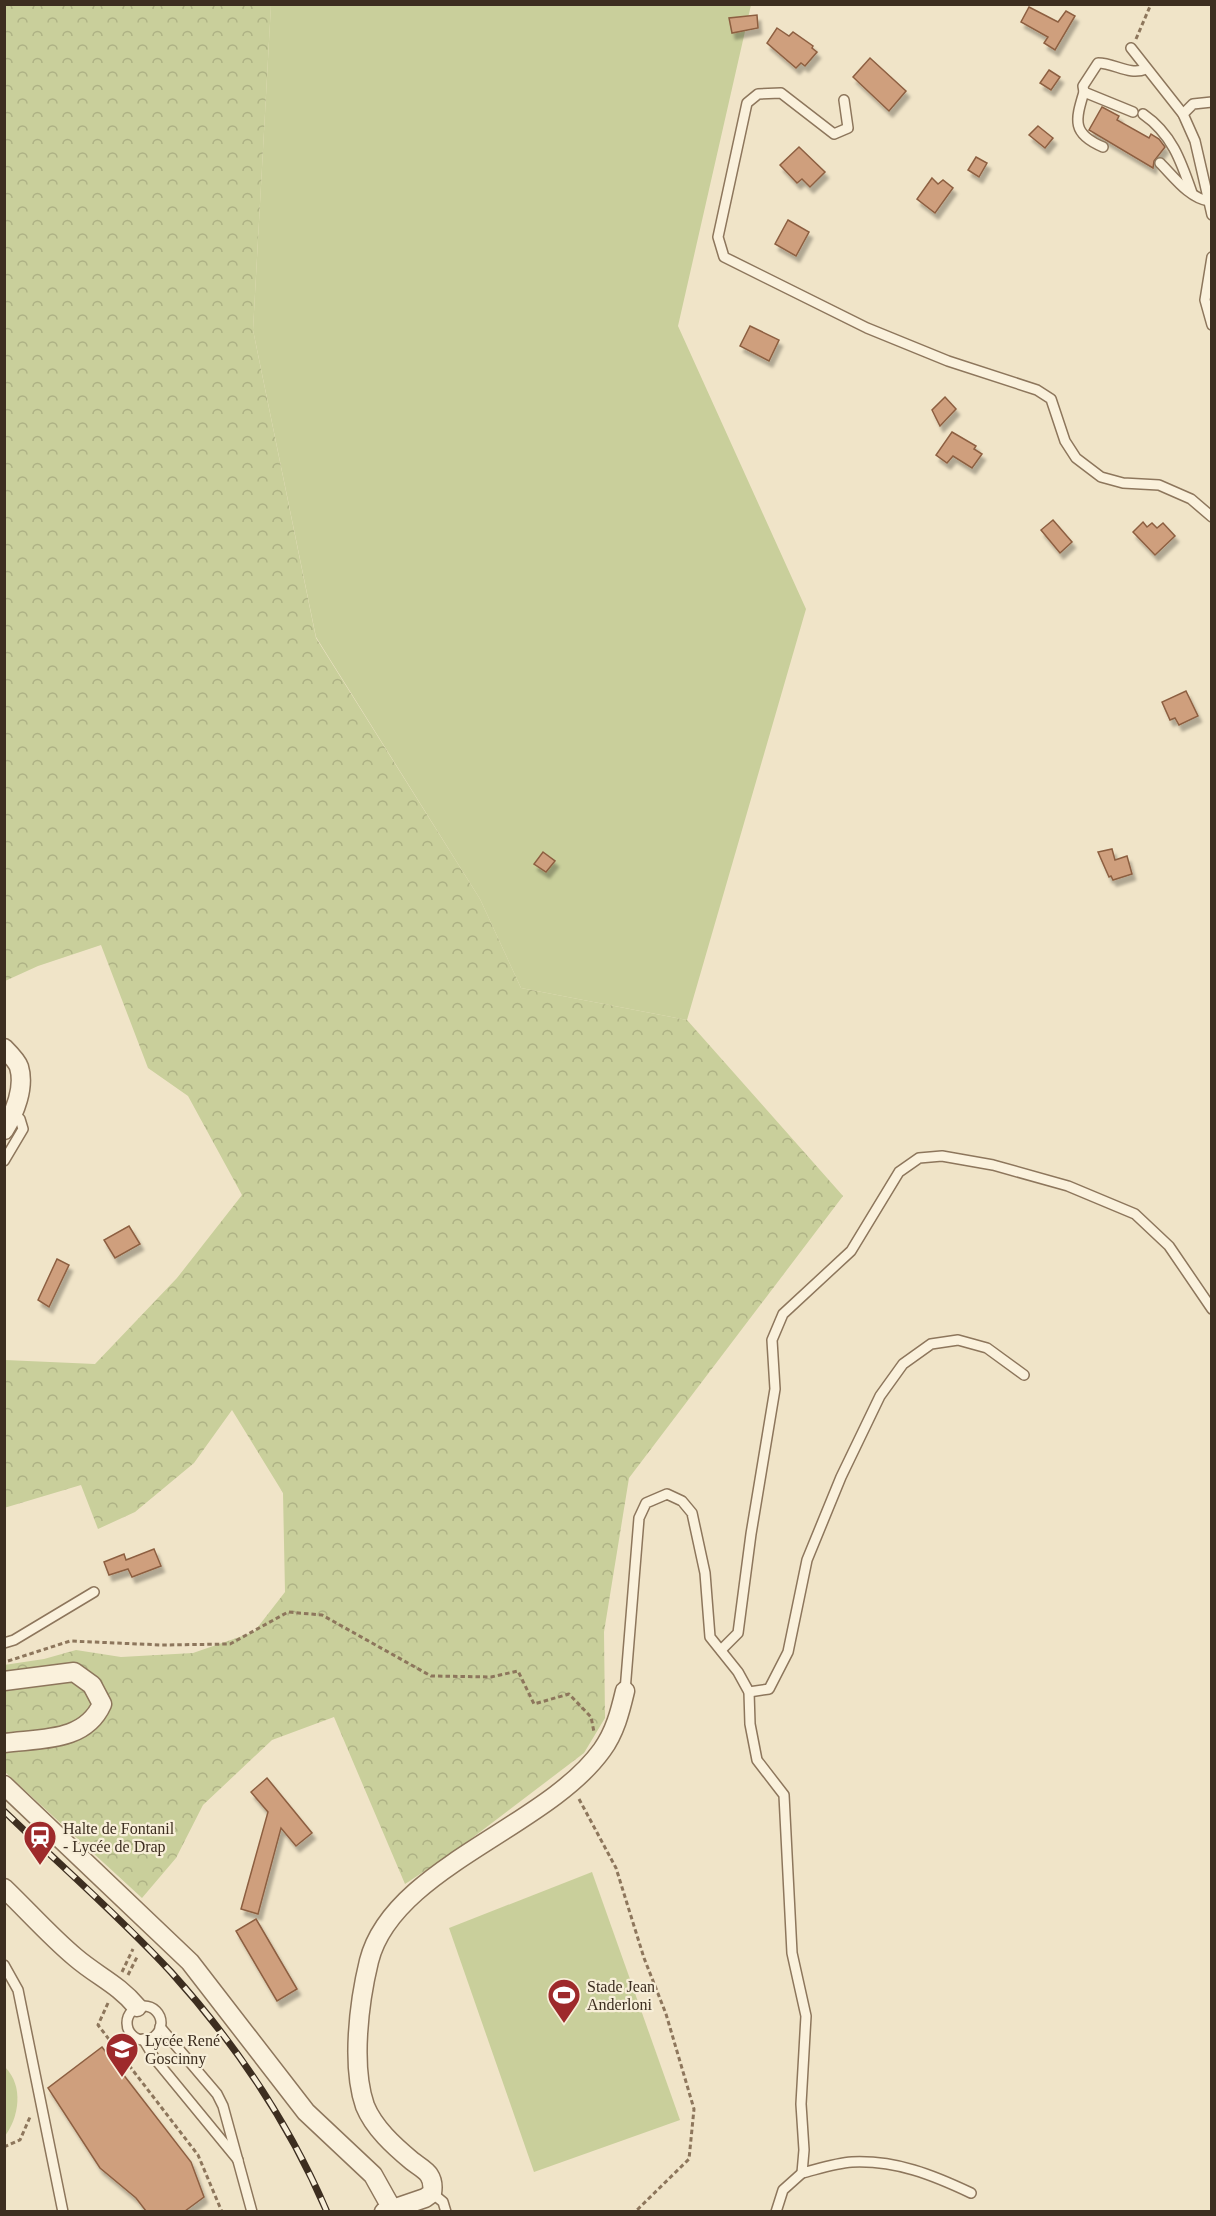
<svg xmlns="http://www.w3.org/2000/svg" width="1216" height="2216" font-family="'Times New Roman',serif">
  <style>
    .grass { fill: #c9cf9b }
    .forest { fill: url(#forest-crowns) }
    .building { fill: #cf9f7d; stroke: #8d5f41; stroke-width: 1.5; filter: url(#shadow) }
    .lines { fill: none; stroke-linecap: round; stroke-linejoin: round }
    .lane-casing { stroke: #8d765c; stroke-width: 12 }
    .street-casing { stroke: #8d765c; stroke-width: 21 }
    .path { stroke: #8d765c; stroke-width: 3; stroke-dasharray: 4.5 3; stroke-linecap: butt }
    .lane { stroke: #faf1dc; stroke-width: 9 }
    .street { stroke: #faf1dc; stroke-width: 18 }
    .rail-casing { stroke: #3d2e20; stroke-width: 7 }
    .rail { stroke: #f7eed8; stroke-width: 4.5; stroke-dasharray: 14; stroke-linecap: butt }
    .labels { text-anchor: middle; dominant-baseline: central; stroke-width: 4.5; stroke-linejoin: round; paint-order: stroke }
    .poi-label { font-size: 16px; fill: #3d2e20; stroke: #f7eed8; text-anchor: start }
  </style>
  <defs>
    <pattern id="forest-crowns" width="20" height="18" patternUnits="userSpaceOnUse" patternTransform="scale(1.5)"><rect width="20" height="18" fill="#c9cf9b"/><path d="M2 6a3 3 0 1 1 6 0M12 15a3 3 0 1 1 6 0" fill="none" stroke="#aeb285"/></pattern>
    <filter id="shadow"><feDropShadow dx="3.5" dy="6" stdDeviation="1.5" flood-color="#0004"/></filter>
  </defs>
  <rect width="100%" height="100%" fill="#f0e4c8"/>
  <g class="grass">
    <path d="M271 5H751L678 326 806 609 687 1020 521 988 480 899 316 637 253 330Z"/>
    <path d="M592 1872 680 2120 534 2172 449 1928Z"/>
    <path d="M5 2067C24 2086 19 2117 5 2136Z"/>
  </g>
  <path class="forest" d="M5 5H271L253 330 316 638 480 899 521 988 687 1020 843 1196 629 1478 604 1632 605 1718 584 1753 455 1851 405 1884 334 1717 272 1740 203 1805 176 1858 142 1898 5 1772 4 1665 44 1659 76 1650 121 1657 193 1653 254 1632 285 1592 283 1493 232 1410 194 1463 135 1512 98 1529 81 1485 4 1508 5 1360 95 1364 177 1278 242 1195 188 1096 148 1068 101 945 38 966 5 981Z"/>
  <g class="building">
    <path d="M1029 7 1058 22 1066 11 1075 16 1055 50 1044 43 1048 37 1021 22Z"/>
    <path d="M757 15 758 28 732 33 729 18Z"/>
    <path d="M777 28 789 36 793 32 813 46 812 48 817 52 805 66 801 63 796 68 767 43Z"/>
    <path d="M870 58 906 91 889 111 853 77Z"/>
    <path d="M1049 70 1060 77 1051 90 1040 83Z"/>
    <path d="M1102 107 1119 116 1117 120 1149 138 1151 134 1159 139 1165 147 1154 161 1153 168 1089 130Z"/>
    <path d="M1038 126 1053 138 1045 148 1029 135Z"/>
    <path d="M799 147 825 172 810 187 802 179 797 183 780 165Z"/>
    <path d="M976 157 987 163 979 177 968 170Z"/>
    <path d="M932 178 938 184 943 180 953 188 935 213 917 199Z"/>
    <path d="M788 220 809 232 796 256 775 244Z"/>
    <path d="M750 326 779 340 769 361 740 346Z"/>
    <path d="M945 397 956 409 940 426 932 410Z"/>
    <path d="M952 432 976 446 974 449 982 454 972 468 953 456 947 463 936 455Z"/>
    <path d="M1053 520 1072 542 1060 553 1041 530Z"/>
    <path d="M1143 522 1147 527 1152 523 1157 528 1163 523 1175 536 1155 555 1133 532Z"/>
    <path d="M1186 691 1198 716 1179 725 1175 718 1170 720 1162 702Z"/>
    <path d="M1112 849 1115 860 1127 856 1132 874 1113 880 1111 876 1109 877 1098 852Z"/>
    <path d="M543 852 555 861 546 872 534 864Z"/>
    <path d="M129 1226 140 1244 115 1258 104 1240Z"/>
    <path d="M57 1259 69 1265 49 1307 38 1300Z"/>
    <path d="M154 1549 161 1566 132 1577 128 1569 109 1575 104 1562 124 1554 126 1560Z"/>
    <path d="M267 1778 312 1833 296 1846 281 1828 258 1914 241 1909 268 1812 251 1792Z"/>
    <path d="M256 1919 297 1989 277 2001 236 1931Z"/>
    <path d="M102 2047 191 2162 204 2197 185 2211H146L136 2198 100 2168 48 2088Z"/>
  </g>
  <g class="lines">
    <defs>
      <g id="lane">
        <path d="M1131 48 1183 114 1195 141 1212 215"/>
        <path d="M1084 92C1075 121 1072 134 1103 147"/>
        <path d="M844 100 848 128 834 134 781 93 758 94 747 103 718 237 724 257 867 328 948 361 1037 390 1051 399 1065 441 1076 458 1101 477 1123 483 1159 485 1191 499 1212 517"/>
        <path d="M1133 112 1084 92 1083 86 1098 63C1115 63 1129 76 1146 69"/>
        <path d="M1143 114C1172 134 1181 161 1192 193"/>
        <path d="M1183 114 1193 104 1212 102"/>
        <path d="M1160 163C1174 177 1189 198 1209 201"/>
        <path d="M1212 257 1205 300 1212 325"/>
        <path d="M4 1161 23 1129 20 1119 14 1114"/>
        <path d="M4 1643 14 1640 94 1592"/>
        <path d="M721 1650 738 1633 751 1534 775 1389 772 1340 783 1314 851 1251 899 1172 919 1158 942 1156 993 1165 1068 1186 1135 1214 1169 1246 1212 1309"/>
        <path d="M625 1691 639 1518 646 1503 667 1494 682 1501 692 1513 705 1573 710 1637 738 1672 749 1692 750 1724 757 1760 784 1795 792 1953 806 2016 801 2104 804 2150 802 2173C818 2169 836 2163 852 2162 896 2160 933 2175 971 2193"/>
        <path d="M749 1692 769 1689 788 1652 807 1560 841 1477 880 1396 903 1364 931 1344 958 1340 987 1348 1024 1375"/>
        <path d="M4 1965 18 1990 63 2212"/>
        <circle cx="144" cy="2023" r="17"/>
        <path d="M160 2027 217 2094 223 2106 252 2212"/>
        <path d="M143 2039 155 2059 238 2160"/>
        <path d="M432 2193 443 2202 446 2212"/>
        <path d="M776 2212 783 2190 802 2173"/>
      </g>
      <g id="street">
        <path d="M4 1048C9 1053 17 1061 19 1067 25 1087 15 1113 4 1130"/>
        <path d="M4 1681 74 1672 92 1685 102 1704C85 1742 42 1738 4 1743"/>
        <path d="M4 1785 190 1962 306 2112 373 2175 392 2209"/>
        <path d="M4 1888C28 1911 50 1936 75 1957 97 1976 118 1984 137 2007"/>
        <path d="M384 2212 425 2198 432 2193C433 2187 433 2181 429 2175 426 2170 417 2165 412 2161 394 2146 374 2128 365 2106 351 2066 359 2002 369 1961 392 1868 546 1828 602 1750 615 1732 620 1712 625 1691"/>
      </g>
    </defs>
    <use href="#lane" class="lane-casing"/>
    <use href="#street" class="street-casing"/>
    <g class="path">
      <path d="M1136 39 1151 4"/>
      <path d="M8 1661 70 1641 162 1645 230 1644 288 1612 322 1615 431 1676 491 1677 518 1671 534 1704 569 1694 591 1717 594 1732"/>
      <path d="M579 1799 616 1868 644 1958 666 2014 694 2109 689 2159 635 2212"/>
      <path d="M122 1972 133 1949"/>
      <path d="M128 1975 138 1955"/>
      <path d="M108 2003 98 2025 198 2155 222 2212"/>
      <path d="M4 2147 20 2140 30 2117"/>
    </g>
    <use href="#lane" class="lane"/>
    <use href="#street" class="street"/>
    <defs>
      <path id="rail" d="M4 1811C60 1865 119 1916 171 1972 236 2044 289 2123 327 2212"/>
    </defs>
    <use href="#rail" class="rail-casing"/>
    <use href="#rail" class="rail"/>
  </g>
  <defs>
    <symbol id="station-pin" viewBox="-11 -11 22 30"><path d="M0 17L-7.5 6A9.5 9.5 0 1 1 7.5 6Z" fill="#9e2a2b" stroke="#f7eed8"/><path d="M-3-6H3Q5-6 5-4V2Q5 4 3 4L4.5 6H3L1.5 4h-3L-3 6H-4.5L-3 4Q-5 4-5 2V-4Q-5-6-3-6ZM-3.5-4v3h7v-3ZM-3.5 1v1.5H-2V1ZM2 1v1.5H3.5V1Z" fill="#fff"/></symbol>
    <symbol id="stadium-pin" viewBox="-11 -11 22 30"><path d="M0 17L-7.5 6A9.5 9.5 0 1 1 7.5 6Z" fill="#9e2a2b" stroke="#f7eed8"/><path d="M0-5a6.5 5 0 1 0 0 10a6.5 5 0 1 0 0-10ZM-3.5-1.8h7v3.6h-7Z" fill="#fff"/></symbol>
    <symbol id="school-pin" viewBox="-11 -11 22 30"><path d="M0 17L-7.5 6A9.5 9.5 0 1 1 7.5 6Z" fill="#9e2a2b" stroke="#f7eed8"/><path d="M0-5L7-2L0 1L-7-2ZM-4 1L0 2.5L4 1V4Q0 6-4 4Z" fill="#fff"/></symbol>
  </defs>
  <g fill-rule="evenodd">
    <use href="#station-pin" x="21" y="1818" width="38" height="52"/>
    <use href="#stadium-pin" x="545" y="1976" width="38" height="52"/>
    <use href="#school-pin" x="103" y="2030" width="38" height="52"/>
  </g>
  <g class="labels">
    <g class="poi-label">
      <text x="63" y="1828">Halte de Fontanil<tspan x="63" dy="18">- Lycée de Drap</tspan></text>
      <text x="587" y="1986">Stade Jean<tspan x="587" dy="18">Anderloni</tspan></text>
      <text x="145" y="2040">Lycée René<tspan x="145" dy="18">Goscinny</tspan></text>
    </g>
  </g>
  <rect width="1216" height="2216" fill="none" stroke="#3d2e20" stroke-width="12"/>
</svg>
